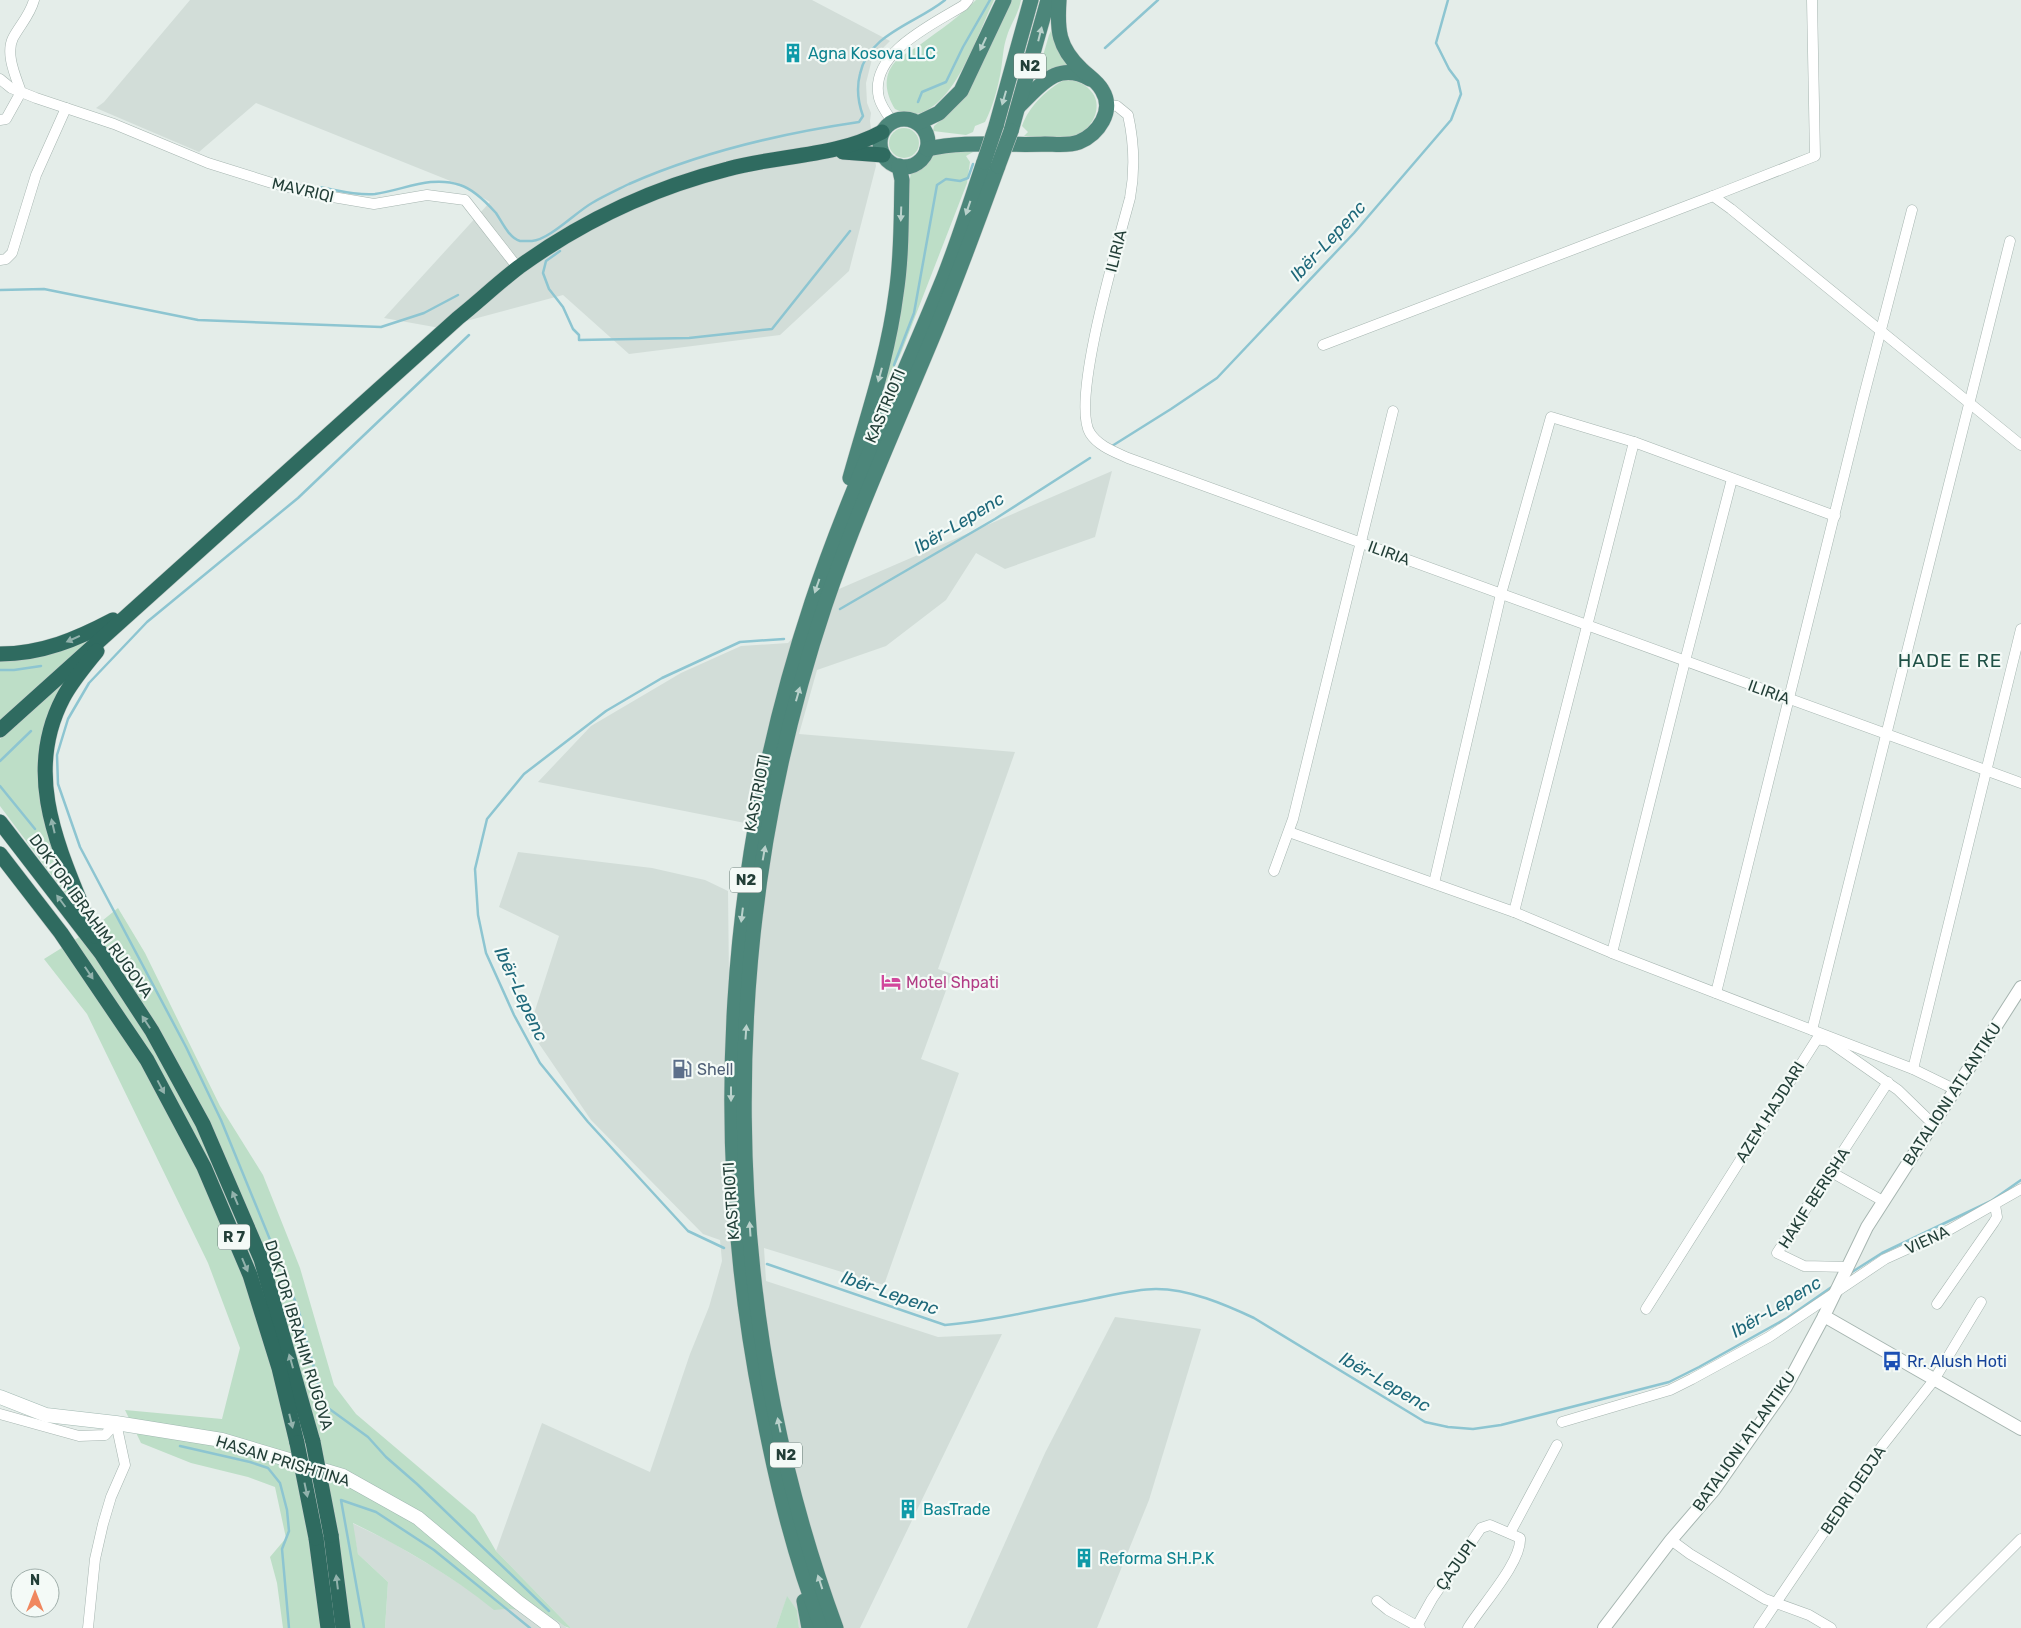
<svg xmlns="http://www.w3.org/2000/svg" width="2021" height="1628" font-family="Rubik,sans-serif">
  <style>
    .built { fill: #d2ddd8 }
    .green { fill: #bddec7 }
    .lines { fill: none; stroke-linecap: round; stroke-linejoin: round }
    .stream { stroke: #8dc5d1; stroke-width: 2.5 }
    .minor-casing { stroke: #a6b5b0; stroke-width: 11 }
    .tertiary-casing { stroke: #a6b5b0; stroke-width: 14 }
    .secondary-casing { stroke: #a2b9b2; stroke-width: 15 }
    .trunk-casing { stroke: #c1c9c7; stroke-width: 16 }
    .motorway-casing { stroke: #c1c9c7; stroke-width: 16 }
    .minor { stroke: #fff; stroke-width: 10 }
    .tertiary { stroke: #fff; stroke-width: 12 }
    .secondary { stroke: #fff; stroke-width: 14 }
    .trunk { stroke: #4c867a; stroke-width: 15 }
    .motorway { stroke: #2f6b60; stroke-width: 15 }
    .trunk-bridge-casing { stroke: #c1c9c7; stroke-width: 16; stroke-linecap: butt }
    .motorway-bridge-casing { stroke: #c1c9c7; stroke-width: 16; stroke-linecap: butt }
    .trunk-bridge { stroke: #4c867a; stroke-width: 15 }
    .motorway-bridge { stroke: #2f6b60; stroke-width: 15 }
    .oneway { fill: #b9d1cb }
    .oneway2 { fill: #92b2ac }
    .labels { text-anchor: middle; dominant-baseline: central; stroke-width: 4.5; stroke-linejoin: round; paint-order: stroke }
    .shield { fill: #f4faf7; stroke: #627771; stroke-width: 1 }
    .shield-label { font-size: 15px; font-weight: bold; fill: #233f38 }
    .culture-label { font-size: 16px; fill: #0d838f; stroke: #f4faf7; text-anchor: start }
    .street-label { font-size: 16px; fill: #233f38; stroke: #f4faf7 }
    .hotel-label { font-size: 16px; fill: #b23c85; stroke: #f4faf7; text-anchor: start }
    .service-label { font-size: 16px; fill: #4e5e75; stroke: #f4faf7; text-anchor: start }
    .transit-label { font-size: 16px; fill: #164399; stroke: #f4faf7; text-anchor: start }
    .water-label { font-size: 18px; font-style: italic; fill: #1e687a; stroke: #f4faf7 }
    .quarter-label { font-size: 19px; letter-spacing: 1px; fill: #1f5146; stroke: #f4faf7 }
  </style>
  <rect width="100%" height="100%" fill="#e4ede9"/>
  <g class="built">
    <path d="M190 0H812L890 41 872 59 866 83 867 103 871 113 870 121 876 166 849 271 780 335 629 354 563 295 440 328 384 318 490 202 463 186 256 103 199 152 96 108 104 102Z"/>
    <path d="M1112 471 1095 537 1005 569 976 553 946 600 886 646 817 670 799 734 1015 752 938 969 952 974 921 1059 959 1073 884 1285 764 1248 766 1281 938 1337 1002 1334 860 1628H799L797 1610 787 1597 776 1628H571L496 1551 542 1423 650 1472 690 1354 709 1307 722 1261 720 1240 703 1234 591 1120 529 1029 559 936 499 907 518 852 652 868 705 880 728 891 729 977 750 824 538 782 591 726 681 673 741 646 788 643 839 589Z"/>
    <path d="M1115 1317 1201 1329 1149 1500 1097 1628H967L1045 1453Z"/>
    <path d="M352 1523 391 1542 435 1568 472 1592 494 1609 512 1607 555 1619 567 1628H385L388 1582 358 1554Z"/>
  </g>
  <g class="green">
    <path d="M976 0H994C978 33 956 105 917 114 910 116 902 112 895 109 886 94 882 77 895 62 901 55 913 50 921 44 940 30 959 17 976 0Z"/>
    <path d="M1010 0H1021C1018 15 1011 23 1007 36 1003 47 1003 58 1001 70 998 88 993 106 985 122L975 126 973 132 966 135 933 131 934 126 955 108Z"/>
    <path d="M1052 29 1070 66 1036 80 1049 35Z"/>
    <path d="M1066 79C1074 80 1084 83 1090 90 1104 104 1094 127 1078 134 1063 141 1040 137 1024 136L1028 132 1022 126C1029 106 1047 89 1066 79Z"/>
    <circle cx="904" cy="143" r="15"/>
    <path d="M953 152H973L966 156 970 162 967 183 901 353 873 411 911 172 923 165 933 154Z"/>
    <path d="M101 632 0 721V658Z"/>
    <path d="M77 667 39 769 40 796 47 825 83 917 0 806V739Z"/>
    <path d="M118 908 145 953 220 1106 263 1175 300 1268 334 1385 356 1414 475 1515 496 1551 571 1628C564 1628 561 1622 554 1619 535 1610 514 1607 494 1610 451 1575 402 1547 353 1523L358 1554 388 1582 385 1628H283L277 1583 270 1557 286 1538 275 1487 248 1477 191 1463 141 1443 125 1410 222 1419 240 1348 208 1263 87 1014 44 959 92 929Z"/>
    <path d="M787 1596 797 1610 799 1628H776Z"/>
  </g>
  <g class="lines">
    <g class="stream">
      <path d="M1105 48 1158 0"/>
      <path d="M918 102 922 92 946 82 963 47 990 0"/>
      <path d="M319 187C337 190 357 196 375 194 404 190 431 175 460 185 473 189 487 203 496 213 502 222 509 238 520 241 524 241 529 241 532 241 549 240 576 212 592 203 604 196 617 190 629 184 699 153 784 133 859 122L863 116C858 102 856 89 860 74 868 34 917 23 945 0"/>
      <path d="M560 251 546 261 543 273 549 289 563 307 573 329 579 335V340L689 338 772 329 850 231"/>
      <path d="M0 290 44 289 198 320 381 327 424 313 458 295"/>
      <path d="M469 335 298 498 147 622 89 683 68 719 57 755 58 784 80 847 186 1047 221 1120 298 1308 324 1405 368 1437 386 1457 417 1484 549 1611"/>
      <path d="M894 365 914 313 937 185 946 179 960 181 968 178 973 164"/>
      <path d="M1112 446 1171 409 1217 378 1354 233 1451 120 1461 94 1458 81 1449 69 1436 43 1448 0"/>
      <path d="M840 609 995 519 1090 458"/>
      <path d="M0 670H14L41 666"/>
      <path d="M0 761 31 731"/>
      <path d="M0 786 35 829"/>
      <path d="M724 1248 688 1231 588 1122 540 1063 514 1015 486 953 478 915 475 869 487 819 524 774 606 711 662 678 740 642 784 639"/>
      <path d="M767 1264 945 1325C993 1321 1040 1309 1088 1300 1109 1296 1134 1289 1156 1289 1189 1289 1224 1304 1254 1318L1425 1422 1448 1427 1473 1429 1501 1425 1669 1382 1699 1367 1787 1318 1833 1286"/>
      <path d="M1852 1272 1882 1253 1991 1201 2021 1180"/>
      <path d="M180 1446 250 1462 268 1468 280 1483 287 1510 289 1531 282 1549 289 1628"/>
      <path d="M364 1628 341 1500 376 1512 434 1550 530 1628"/>
    </g>
    <defs>
      <g id="minor">
        <path d="M0 79 11 88 36 98 114 124 208 163 275 184 321 195 374 204 427 195 465 200 518 268"/>
        <path d="M1106 105 1117 106 1128 115C1134 142 1135 171 1130 198 1119 240 1070 401 1090 433 1098 446 1115 452 1128 458L2021 783"/>
        <path d="M0 120 6 119 21 92C16 77 5 54 13 38 20 25 30 15 34 0"/>
        <path d="M892 121C887 114 881 106 879 98 868 53 934 24 964 5L968 0"/>
        <path d="M1713 196 1815 156 1812 0"/>
        <path d="M0 260 6 259 12 253 36 175 66 108"/>
        <path d="M1323 345 1713 196 1731 209 2021 445"/>
        <path d="M1289 832 1514 912 1612 953 1913 1069 1956 1090"/>
        <path d="M1274 871 1293 819 1393 411"/>
        <path d="M1434 883 1501 594 1551 417 1634 442 1835 516"/>
        <path d="M1514 912 1634 442"/>
        <path d="M1612 953 1685 661 1732 479"/>
        <path d="M1716 993 1863 399 1912 210"/>
        <path d="M1812 1030 2010 241"/>
        <path d="M1913 1069 2021 629"/>
        <path d="M1831 1172 1883 1201"/>
        <path d="M1847 1267 1804 1266 1777 1253 1888 1082"/>
        <path d="M1937 1304 1994 1222 1997 1217 1995 1205"/>
        <path d="M1646 1309 1817 1039 1828 1041 1898 1090 1933 1124"/>
        <path d="M0 1414 79 1436 105 1435 116 1423"/>
        <path d="M1562 1422 1670 1390 1692 1379 1769 1337 1885 1259 1949 1230 2021 1189"/>
        <path d="M1510 1533 1557 1445"/>
        <path d="M1671 1540 1690 1554 1765 1599 1809 1615 1831 1628"/>
        <path d="M1377 1601 1388 1610 1417 1626"/>
        <path d="M88 1628 95 1559 103 1524 111 1497 125 1465 116 1423"/>
        <path d="M1420 1628 1417 1626 1432 1599 1481 1528 1490 1525 1520 1538C1522 1562 1481 1606 1468 1628"/>
        <path d="M1759 1628 1882 1446 1934 1380 1981 1302"/>
        <path d="M1932 1628 2021 1539"/>
      </g>
      <g id="tertiary">
        <path d="M1824 1316 2021 1429"/>
        <path d="M1604 1628 1671 1540 1714 1490 1786 1387 1824 1316 1867 1227 2021 987"/>
      </g>
      <path id="secondary" d="M0 1397 46 1415 116 1423 222 1440 343 1476 418 1518 518 1602 553 1628"/>
      <g id="trunk">
        <path d="M1019 106C1040 86 1057 60 1090 79"/>
        <circle cx="904" cy="143" r="24"/>
        <path d="M918 123 939 113 961 91 1004 0"/>
        <path d="M996 126 1031 0"/>
        <path d="M1011 131 1048 0"/>
        <path d="M927 149C966 140 1006 146 1045 144 1055 144 1069 146 1079 142 1098 134 1115 111 1102 90 1097 81 1088 76 1081 69 1058 47 1057 30 1059 0"/>
        <path d="M850 478C867 417 888 357 896 294 902 256 901 217 902 180L899 166"/>
        <path d="M804 1601 809 1628"/>
        <path d="M822 1628C794 1557 776 1482 762 1407 709 1140 726 861 812 602 849 491 900 385 944 277 959 239 971 200 984 162"/>
        <path d="M836 1628C716 1302 715 933 825 605 857 511 898 421 936 329 958 275 978 221 998 166"/>
      </g>
      <g id="motorway">
        <path d="M843 152 883 155"/>
        <path d="M0 654C42 654 77 639 113 620"/>
        <path d="M0 730 458 318C478 302 498 283 519 267 581 222 653 188 728 169 778 155 836 157 882 132"/>
        <path d="M0 822 101 953 152 1031 203 1124 261 1259 313 1442"/>
        <path d="M0 854 61 933 147 1060 204 1167 250 1275 279 1368 297 1443"/>
        <path d="M94 936C64 858 20 780 63 698 72 681 85 666 97 651"/>
        <path d="M331 1535 343 1628"/>
        <path d="M316 1538 328 1628"/>
      </g>
    </defs>
    <use href="#minor" class="minor-casing"/>
    <use href="#tertiary" class="tertiary-casing"/>
    <use href="#secondary" class="secondary-casing"/>
    <use href="#trunk" class="trunk-casing"/>
    <use href="#motorway" class="motorway-casing"/>
    <use href="#minor" class="minor"/>
    <use href="#tertiary" class="tertiary"/>
    <use href="#secondary" class="secondary"/>
    <use href="#trunk" class="trunk"/>
    <use href="#motorway" class="motorway"/>
    <defs>
      <g id="trunk-bridge">
        <path d="M984 162 996 126"/>
        <path d="M998 166 1011 131"/>
      </g>
      <g id="motorway-bridge">
        <path d="M313 1442 331 1535"/>
        <path d="M297 1443 316 1538"/>
      </g>
    </defs>
    <use href="#trunk-bridge" class="trunk-bridge-casing"/>
    <use href="#motorway-bridge" class="motorway-bridge-casing"/>
    <use href="#trunk-bridge" class="trunk-bridge"/>
    <use href="#motorway-bridge" class="motorway-bridge"/>
  </g>
  <defs><path id="oneway-solid" d="M-6-.8H1V-3.2L6.5 0L1 3.2V.8H-6Z" transform="scale(1.25)"/></defs>
  <g class="oneway">
    <use href="#oneway-solid" transform="translate(1040 34) rotate(-76)"/>
    <use href="#oneway-solid" transform="translate(983 44) rotate(115)"/>
    <use href="#oneway-solid" transform="translate(1004 98) rotate(106)"/>
    <use href="#oneway-solid" transform="translate(968 208) rotate(109)"/>
    <use href="#oneway-solid" transform="translate(901 214) rotate(92)"/>
    <use href="#oneway-solid" transform="translate(880 375) rotate(105)"/>
    <use href="#oneway-solid" transform="translate(817 586) rotate(109)"/>
    <use href="#oneway-solid" transform="translate(798 694) rotate(-74)"/>
    <use href="#oneway-solid" transform="translate(764 853) rotate(-80)"/>
    <use href="#oneway-solid" transform="translate(742 915) rotate(97)"/>
    <use href="#oneway-solid" transform="translate(746 1032) rotate(-86)"/>
    <use href="#oneway-solid" transform="translate(731 1094) rotate(90)"/>
    <use href="#oneway-solid" transform="translate(750 1229) rotate(-94)"/>
    <use href="#oneway-solid" transform="translate(779 1425) rotate(-102)"/>
    <use href="#oneway-solid" transform="translate(820 1582) rotate(-108)"/>
  </g>
  <g class="oneway2">
    <use href="#oneway-solid" transform="translate(73 639) rotate(156)"/>
    <use href="#oneway-solid" transform="translate(53 826) rotate(-103)"/>
    <use href="#oneway-solid" transform="translate(61 901) rotate(-127)"/>
    <use href="#oneway-solid" transform="translate(89 973) rotate(56)"/>
    <use href="#oneway-solid" transform="translate(146 1022) rotate(-123)"/>
    <use href="#oneway-solid" transform="translate(161 1087) rotate(62)"/>
    <use href="#oneway-solid" transform="translate(235 1198) rotate(-113)"/>
    <use href="#oneway-solid" transform="translate(245 1265) rotate(67)"/>
    <use href="#oneway-solid" transform="translate(291 1361) rotate(-106)"/>
    <use href="#oneway-solid" transform="translate(291 1421) rotate(76)"/>
    <use href="#oneway-solid" transform="translate(306 1490) rotate(78)"/>
    <use href="#oneway-solid" transform="translate(337 1582) rotate(-97)"/>
  </g>
  <defs>
    <symbol id="building-bare" viewBox="-9 -9 18 18"><path d="M-4-6H4V6H1V3H-1V6H-4ZM-2.5-4.3h1.7v1.8h-1.7ZM.8-4.3h1.7v1.8H.8ZM-2.5-1h1.7V.8h-1.7ZM.8-1h1.7V.8H.8Z" fill="#0f9aa8" stroke="#f4faf7" stroke-width="2.5" paint-order="stroke"/></symbol>
    <symbol id="hotel-bare" viewBox="-9 -9 18 18"><path d="M-6-4.5h1.5V1H6V5H4.5V3h-9V5H-6ZM-4 0a1.8 1.8 0 1 1 3.6 0ZM.5 0V-2.5h3Q6-2.5 6 0Z" fill="#d1479c" stroke="#f4faf7" stroke-width="2.5" paint-order="stroke"/></symbol>
    <symbol id="fuel-bare" viewBox="-9 -9 18 18"><path d="M-5.5-6h7V0h2V4h1.3V-2.5L3-4.5l.8-.8L6-3V5H2.5V1h-1V6h-7ZM-4.2-4.7v3.2H.2V-4.7Z" fill="#5c6f8a" stroke="#f4faf7" stroke-width="2.5" paint-order="stroke"/></symbol>
    <symbol id="bus-bare" viewBox="-9 -9 18 18"><path d="M-5-6H5V4H4V6H2V4H-2V6H-4V4H-5ZM-3.5-4V0h7V-4ZM-3.5 1.2v1.5H-2V1.2ZM2 1.2v1.5H3.5V1.2Z" fill="#1a4fb4" stroke="#f4faf7" stroke-width="2.5" paint-order="stroke"/></symbol>
  </defs>
  <g fill-rule="evenodd">
    <use href="#building-bare" x="779" y="39" width="28" height="28"/>
    <use href="#hotel-bare" x="877" y="968" width="28" height="28"/>
    <use href="#fuel-bare" x="668" y="1055" width="28" height="28"/>
    <use href="#bus-bare" x="1878" y="1347" width="28" height="28"/>
    <use href="#building-bare" x="894" y="1495" width="28" height="28"/>
    <use href="#building-bare" x="1070" y="1544" width="28" height="28"/>
  </g>
  <g class="labels">
    <g class="shield">
      <rect x="1014" y="53.5" width="32" height="25" rx="4"/>
      <rect x="730" y="867.5" width="32" height="25" rx="4"/>
      <rect x="218" y="1224.5" width="32" height="25" rx="4"/>
      <rect x="770" y="1442.5" width="32" height="25" rx="4"/>
    </g>
    <g class="shield-label">
      <text x="1030" y="66">N2</text>
      <text x="746" y="880">N2</text>
      <text x="234" y="1237">R 7</text>
      <text x="786" y="1455">N2</text>
    </g>
    <g class="culture-label">
      <text x="808" y="53">Agna Kosova LLC</text>
      <text x="923" y="1509">BasTrade</text>
      <text x="1099" y="1558">Reforma SH.P.K</text>
    </g>
    <g class="street-label">
      <text transform="translate(303 190) rotate(13)">MAVRIQI</text>
      <text transform="translate(1116 251) rotate(-76)">ILIRIA</text>
      <text transform="translate(885 406) rotate(-67)">KASTRIOTI</text>
      <text transform="translate(1389 553) rotate(20)">ILIRIA</text>
      <text transform="translate(1769 692) rotate(20)">ILIRIA</text>
      <text transform="translate(757 793) rotate(-79)">KASTRIOTI</text>
      <text transform="translate(91 916) rotate(54)">DOKTOR IBRAHIM RUGOVA</text>
      <text transform="translate(1952 1094) rotate(-57)">BATALIONI ATLANTIKU</text>
      <text transform="translate(1770 1112) rotate(-58)">AZEM HAJDARI</text>
      <text transform="translate(1814 1198) rotate(-57)">HAKIF BERISHA</text>
      <text transform="translate(731 1201) rotate(-94)">KASTRIOTI</text>
      <text transform="translate(1927 1240) rotate(-25)">VIENA</text>
      <text transform="translate(299 1335) rotate(73)">DOKTOR IBRAHIM RUGOVA</text>
      <text transform="translate(1744 1441) rotate(-55)">BATALIONI ATLANTIKU</text>
      <text transform="translate(283 1461) rotate(17)">HASAN PRISHTINA</text>
      <text transform="translate(1853 1490) rotate(-56)">BEDRI DEDJA</text>
      <text transform="translate(1456 1565) rotate(-55)">ÇAJUPI</text>
    </g>
    <g class="hotel-label">
      <text x="906" y="982">Motel Shpati</text>
    </g>
    <g class="service-label">
      <text x="697" y="1069">Shell</text>
    </g>
    <g class="transit-label">
      <text x="1907" y="1361">Rr. Alush Hoti</text>
    </g>
    <g class="water-label">
      <text transform="translate(1328 241) rotate(-47)">Ibër-Lepenc</text>
      <text transform="translate(959 523) rotate(-31)">Ibër-Lepenc</text>
      <text transform="translate(521 994) rotate(65)">Ibër-Lepenc</text>
      <text transform="translate(890 1293) rotate(19)">Ibër-Lepenc</text>
      <text transform="translate(1776 1307) rotate(-31)">Ibër-Lepenc</text>
      <text transform="translate(1385 1382) rotate(30)">Ibër-Lepenc</text>
    </g>
    <g class="quarter-label">
      <text x="1950" y="660">HADE E RE</text>
    </g>
  </g>
  <g transform="translate(35 1593)"><circle r="24" fill="#f4faf7" stroke="#a0afab"/>
  <path d="M0-4L9 19L0 12L-9 19Z" fill="#f0875f"/>
  <text y="-8" font-size="14" font-weight="bold" text-anchor="middle" fill="#233f38">N</text>
  </g>
</svg>
